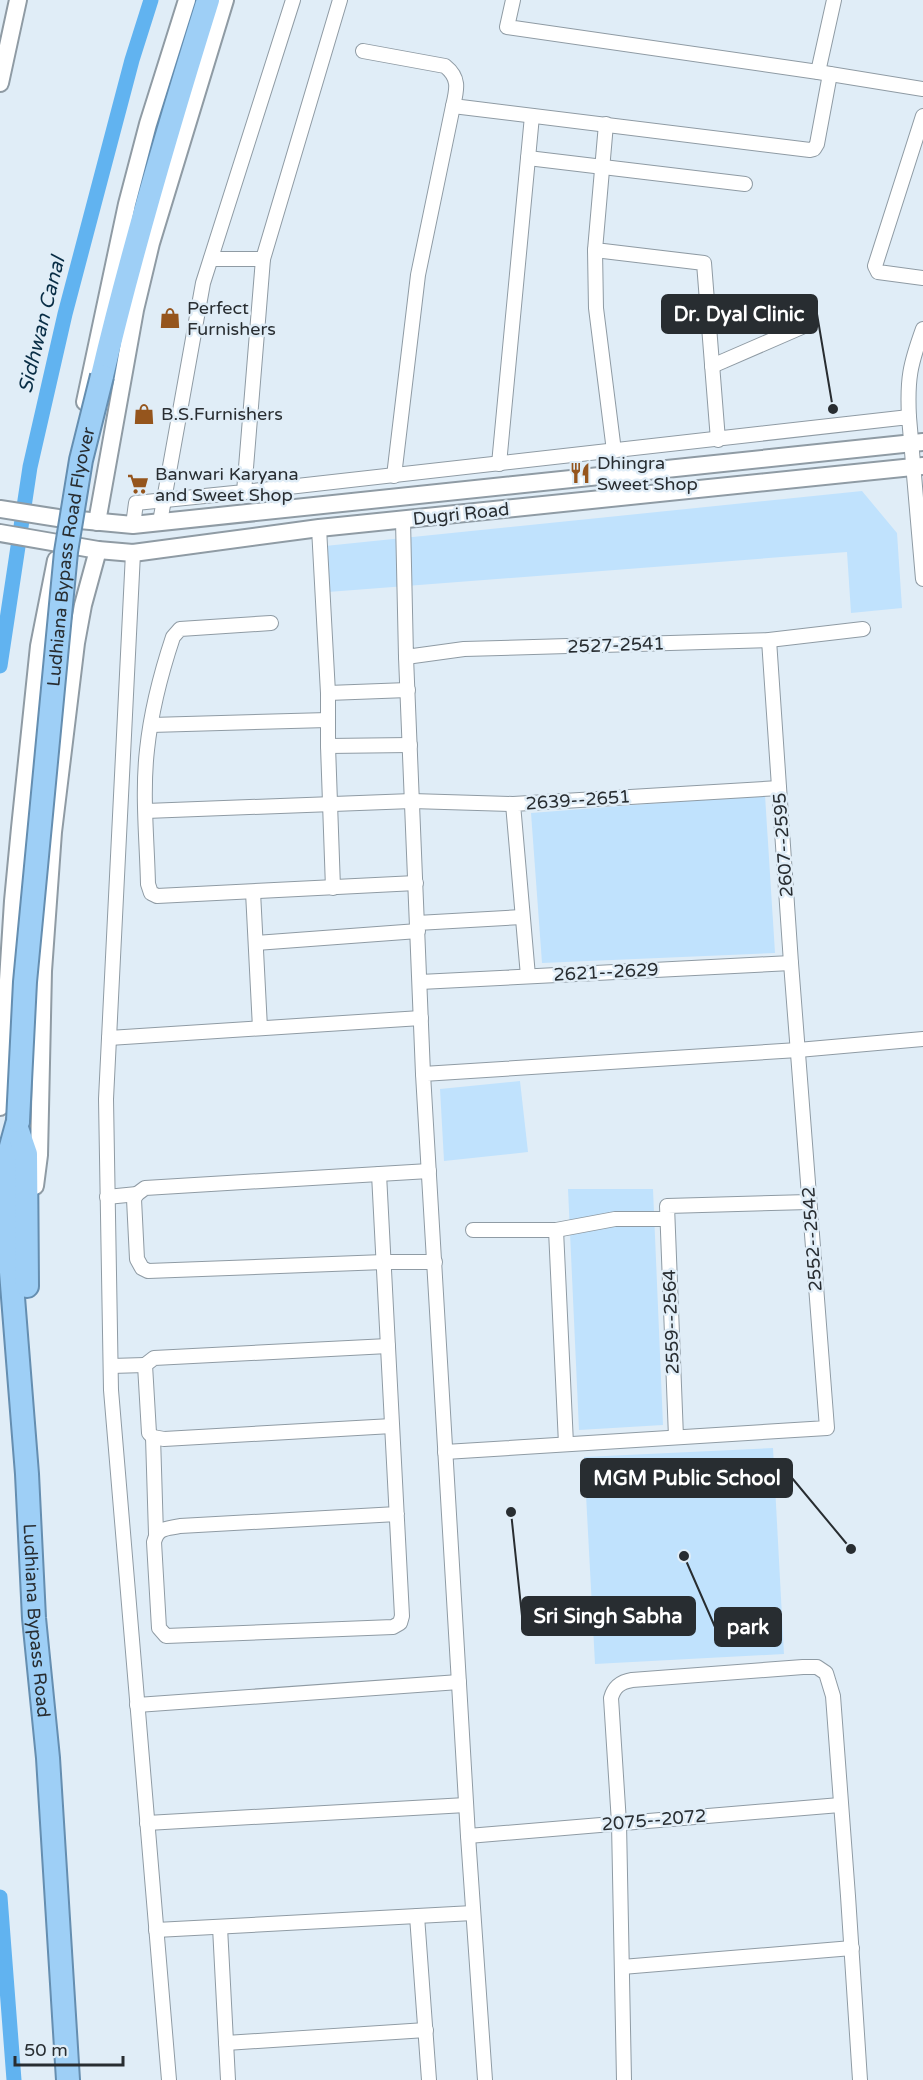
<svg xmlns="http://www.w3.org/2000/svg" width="923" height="2080" font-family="'Varela Round',sans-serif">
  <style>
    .green { fill: #c0e2fd }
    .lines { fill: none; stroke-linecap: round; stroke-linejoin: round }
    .canal { stroke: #61b3f0; stroke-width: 15 }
    .minor-casing { stroke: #8f9ba4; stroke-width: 16 }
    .tertiary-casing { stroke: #8f9ba4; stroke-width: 20 }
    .trunk-casing { stroke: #658eb0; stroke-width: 26 }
    .minor { stroke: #fff; stroke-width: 14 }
    .tertiary { stroke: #fff; stroke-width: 16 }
    .trunk { stroke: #9ecff6; stroke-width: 22 }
    .trunk-bridge-casing { stroke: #658eb0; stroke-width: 26; stroke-linecap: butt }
    .trunk-bridge { stroke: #9ecff6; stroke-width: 22 }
    .labels { text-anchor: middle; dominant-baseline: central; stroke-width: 5; stroke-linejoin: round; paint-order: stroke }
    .poi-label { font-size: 18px; fill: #282d31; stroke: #e0edf7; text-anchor: start }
    .street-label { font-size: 18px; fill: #282d31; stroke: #e0edf7 }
    .water-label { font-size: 20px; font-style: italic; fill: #082d45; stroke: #e0edf7 }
    .leader { fill: none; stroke: #282d31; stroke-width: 2 }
    .callout-dot { fill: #282d31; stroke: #e0edf7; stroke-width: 2 }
    .callout { fill: #282d31; stroke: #282d31; stroke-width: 2 }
    .callout-label { font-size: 20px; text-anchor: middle; font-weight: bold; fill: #fff }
  </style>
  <rect width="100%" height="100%" fill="#e0edf7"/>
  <g class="green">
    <path d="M862 491 897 533 902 608 851 613 847 552 328 592 325 546Z"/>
    <path d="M765 795 775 953 542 963 531 813Z"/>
    <path d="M520 1081 528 1152 444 1161 440 1089Z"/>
    <path d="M568 1189H653L663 1425 579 1430Z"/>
    <path d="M773 1448 784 1654 595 1664 584 1457Z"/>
  </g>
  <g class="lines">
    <g class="canal">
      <path d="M0 666 30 467 65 314 132 60 151 0"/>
      <path d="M0 1897 14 2080"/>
    </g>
    <defs>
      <g id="minor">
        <path d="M513 0 507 27 818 72 923 89"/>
        <path d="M363 51 445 66C460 78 457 89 453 106L810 150 814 149 817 144 830 74"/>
        <path d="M818 72 834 0"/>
        <path d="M923 116 875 266 878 272 923 278"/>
        <path d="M606 124 595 250 704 263 718 440"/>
        <path d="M528 158 745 184"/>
        <path d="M595 250 596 308 614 451"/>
        <path d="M211 259H263"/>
        <path d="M712 366 811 323"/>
        <path d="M909 417C907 379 910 365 923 329"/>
        <path d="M499 464 532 116"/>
        <path d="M394 476 418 275 453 106"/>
        <path d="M244 492 909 417 923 579"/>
        <path d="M403 520 406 657 464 649 769 640 863 629"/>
        <path d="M160 522 203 283 293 0"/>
        <path d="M133 525 136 503 244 492 263 259 340 0"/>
        <path d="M319 528 328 693V746L410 745"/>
        <path d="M133 553 106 1099 111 1390 169 2080"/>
        <path d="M271 623 180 629 173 637C161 673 151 712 147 750 142 794 147 840 148 884L151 893 157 896 416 883"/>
        <path d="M406 657 423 1074"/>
        <path d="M328 693 408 690"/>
        <path d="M151 725 328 720"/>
        <path d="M328 746 333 888"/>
        <path d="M146 811 412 801 513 804"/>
        <path d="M253 892 260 1028"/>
        <path d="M417 923 522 917"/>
        <path d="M256 943 418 931"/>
        <path d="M528 976 513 804 779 788"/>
        <path d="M420 982 791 963"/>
        <path d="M109 1038 421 1018"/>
        <path d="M429 1171 145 1188 137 1194 134 1199 137 1259 142 1268 148 1271 384 1262H435"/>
        <path d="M379 1174 402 1616 400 1623 393 1627 166 1636 159 1628 154 1542C158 1527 166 1529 180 1526L397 1514"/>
        <path d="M107 1197 137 1194"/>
        <path d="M473 1230H556L615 1219H667"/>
        <path d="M556 1230 566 1444"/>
        <path d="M388 1346 154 1358 145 1365 149 1433 153 1437 164 1439 392 1426"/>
        <path d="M111 1366 145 1365"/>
        <path d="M153 1437 156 1534"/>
        <path d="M676 1437 667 1206 809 1202"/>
        <path d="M445 1452 827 1428 791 963 769 640"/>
        <path d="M137 1705 459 1682"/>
        <path d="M147 1823 466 1805"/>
        <path d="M468 1836 840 1805"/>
        <path d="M417 1916 429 2080"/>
        <path d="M220 1927 228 2080"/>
        <path d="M156 1930 473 1913"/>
        <path d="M622 1967 852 1948"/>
        <path d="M226 2043 426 2030"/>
        <path d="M485 2080 468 1836 423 1074 798 1050 923 1039"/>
        <path d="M624 2080 619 1823 611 1698C614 1687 620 1682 632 1680L803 1667H817L826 1673 833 1696 848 1896 860 2080"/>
      </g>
      <g id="tertiary">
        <path d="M0 83 18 0"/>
        <path d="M85 402 127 204 148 124 187 0"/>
        <path d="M0 509 58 518 133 525 923 442"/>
        <path d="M97 522 135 310 151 243 225 0"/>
        <path d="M0 533 98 550 133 553 319 528 923 466"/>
        <path d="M0 1107 13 901 20 828 39 646 56 560"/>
        <path d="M35 1186 39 1155 43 971 53 832 76 643 83 605 98 550"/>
      </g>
      <g id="trunk">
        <path d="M102 376C132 249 169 125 208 0"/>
        <path id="s1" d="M18 1121 7 1161 11 1272 27 1474 34 1618 48 1758 68 2080"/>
        <path d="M17 1128 26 1154 27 1286"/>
      </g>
    </defs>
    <use href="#minor" class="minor-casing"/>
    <use href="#tertiary" class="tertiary-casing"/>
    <use href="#trunk" class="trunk-casing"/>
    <use href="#minor" class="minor"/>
    <use href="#tertiary" class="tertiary"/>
    <use href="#trunk" class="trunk"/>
    <defs>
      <g id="trunk-bridge">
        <path id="s2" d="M18 1121 25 982 66 552 81 460 102 376"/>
      </g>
    </defs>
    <use href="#trunk-bridge" class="trunk-bridge-casing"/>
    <use href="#trunk-bridge" class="trunk-bridge"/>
  </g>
  <defs>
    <symbol id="shop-bare" viewBox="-9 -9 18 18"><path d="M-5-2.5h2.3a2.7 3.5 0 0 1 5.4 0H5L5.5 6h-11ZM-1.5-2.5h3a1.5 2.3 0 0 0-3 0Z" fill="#95551d" stroke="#e0edf7" stroke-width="2.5" paint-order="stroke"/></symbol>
    <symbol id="restaurant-bare" viewBox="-9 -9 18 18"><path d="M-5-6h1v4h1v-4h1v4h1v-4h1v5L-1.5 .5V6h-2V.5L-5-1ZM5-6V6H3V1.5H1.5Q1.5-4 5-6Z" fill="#95551d" stroke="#e0edf7" stroke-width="2.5" paint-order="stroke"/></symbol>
    <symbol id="supermarket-bare" viewBox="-9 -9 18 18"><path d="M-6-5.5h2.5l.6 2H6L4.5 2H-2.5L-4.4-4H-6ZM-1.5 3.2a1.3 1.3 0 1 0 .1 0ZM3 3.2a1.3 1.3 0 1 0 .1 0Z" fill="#95551d" stroke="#e0edf7" stroke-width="2.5" paint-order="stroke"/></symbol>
  </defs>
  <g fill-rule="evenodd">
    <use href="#shop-bare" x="155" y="303" width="30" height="30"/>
    <use href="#shop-bare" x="129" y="399" width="30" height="30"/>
    <use href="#restaurant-bare" x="565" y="458" width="30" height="30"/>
    <use href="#supermarket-bare" x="123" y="469" width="30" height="30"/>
  </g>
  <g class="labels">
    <g class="poi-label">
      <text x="187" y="308">Perfect<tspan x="187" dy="21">Furnishers</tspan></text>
      <text x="161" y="414">B.S.Furnishers</text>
      <text x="597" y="463">Dhingra<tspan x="597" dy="21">Sweet Shop</tspan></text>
      <text x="155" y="474">Banwari Karyana<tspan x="155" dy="21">and Sweet Shop</tspan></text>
    </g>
    <g class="street-label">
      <text transform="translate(461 514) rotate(-6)">Dugri Road</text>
      <text stroke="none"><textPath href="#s2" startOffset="567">Ludhiana Bypass Road Flyover</textPath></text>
      <text transform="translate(616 645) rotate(-2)">2527-2541</text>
      <text transform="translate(578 800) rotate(-4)">2639--2651</text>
      <text transform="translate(783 845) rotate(-94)">2607--2595</text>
      <text transform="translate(606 972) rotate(-3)">2621--2629</text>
      <text transform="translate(812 1239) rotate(-94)">2552--2542</text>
      <text transform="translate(671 1322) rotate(-92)">2559--2564</text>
      <text stroke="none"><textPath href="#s1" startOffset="502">Ludhiana Bypass Road</textPath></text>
      <text transform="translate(654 1820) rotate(-5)">2075--2072</text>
    </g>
    <g class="water-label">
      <text transform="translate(42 325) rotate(-76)">Sidhwan Canal</text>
    </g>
  </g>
  <path class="leader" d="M833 409L817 314M851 1549L792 1478M511 1512L522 1616M684 1556L715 1627"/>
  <g class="callout-dot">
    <circle cx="833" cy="409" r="6"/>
    <circle cx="851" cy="1549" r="6"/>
    <circle cx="511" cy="1512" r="6"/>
    <circle cx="684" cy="1556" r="6"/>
  </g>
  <g class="callout">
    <rect x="662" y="295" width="155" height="38" rx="6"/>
    <rect x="581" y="1459" width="211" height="38" rx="6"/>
    <rect x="522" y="1597" width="173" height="38" rx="6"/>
    <rect x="715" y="1608" width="66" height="38" rx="6"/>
  </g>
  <g class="callout-label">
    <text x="739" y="321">Dr. Dyal Clinic</text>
    <text x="687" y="1485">MGM Public School</text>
    <text x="608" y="1623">Sri Singh Sabha</text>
    <text x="748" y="1634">park</text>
  </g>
  <path d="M15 2056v9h108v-9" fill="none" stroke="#282d31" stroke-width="3"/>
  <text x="24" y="2056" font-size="18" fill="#282d31" stroke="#e0edf7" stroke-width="4.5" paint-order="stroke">50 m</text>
</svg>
